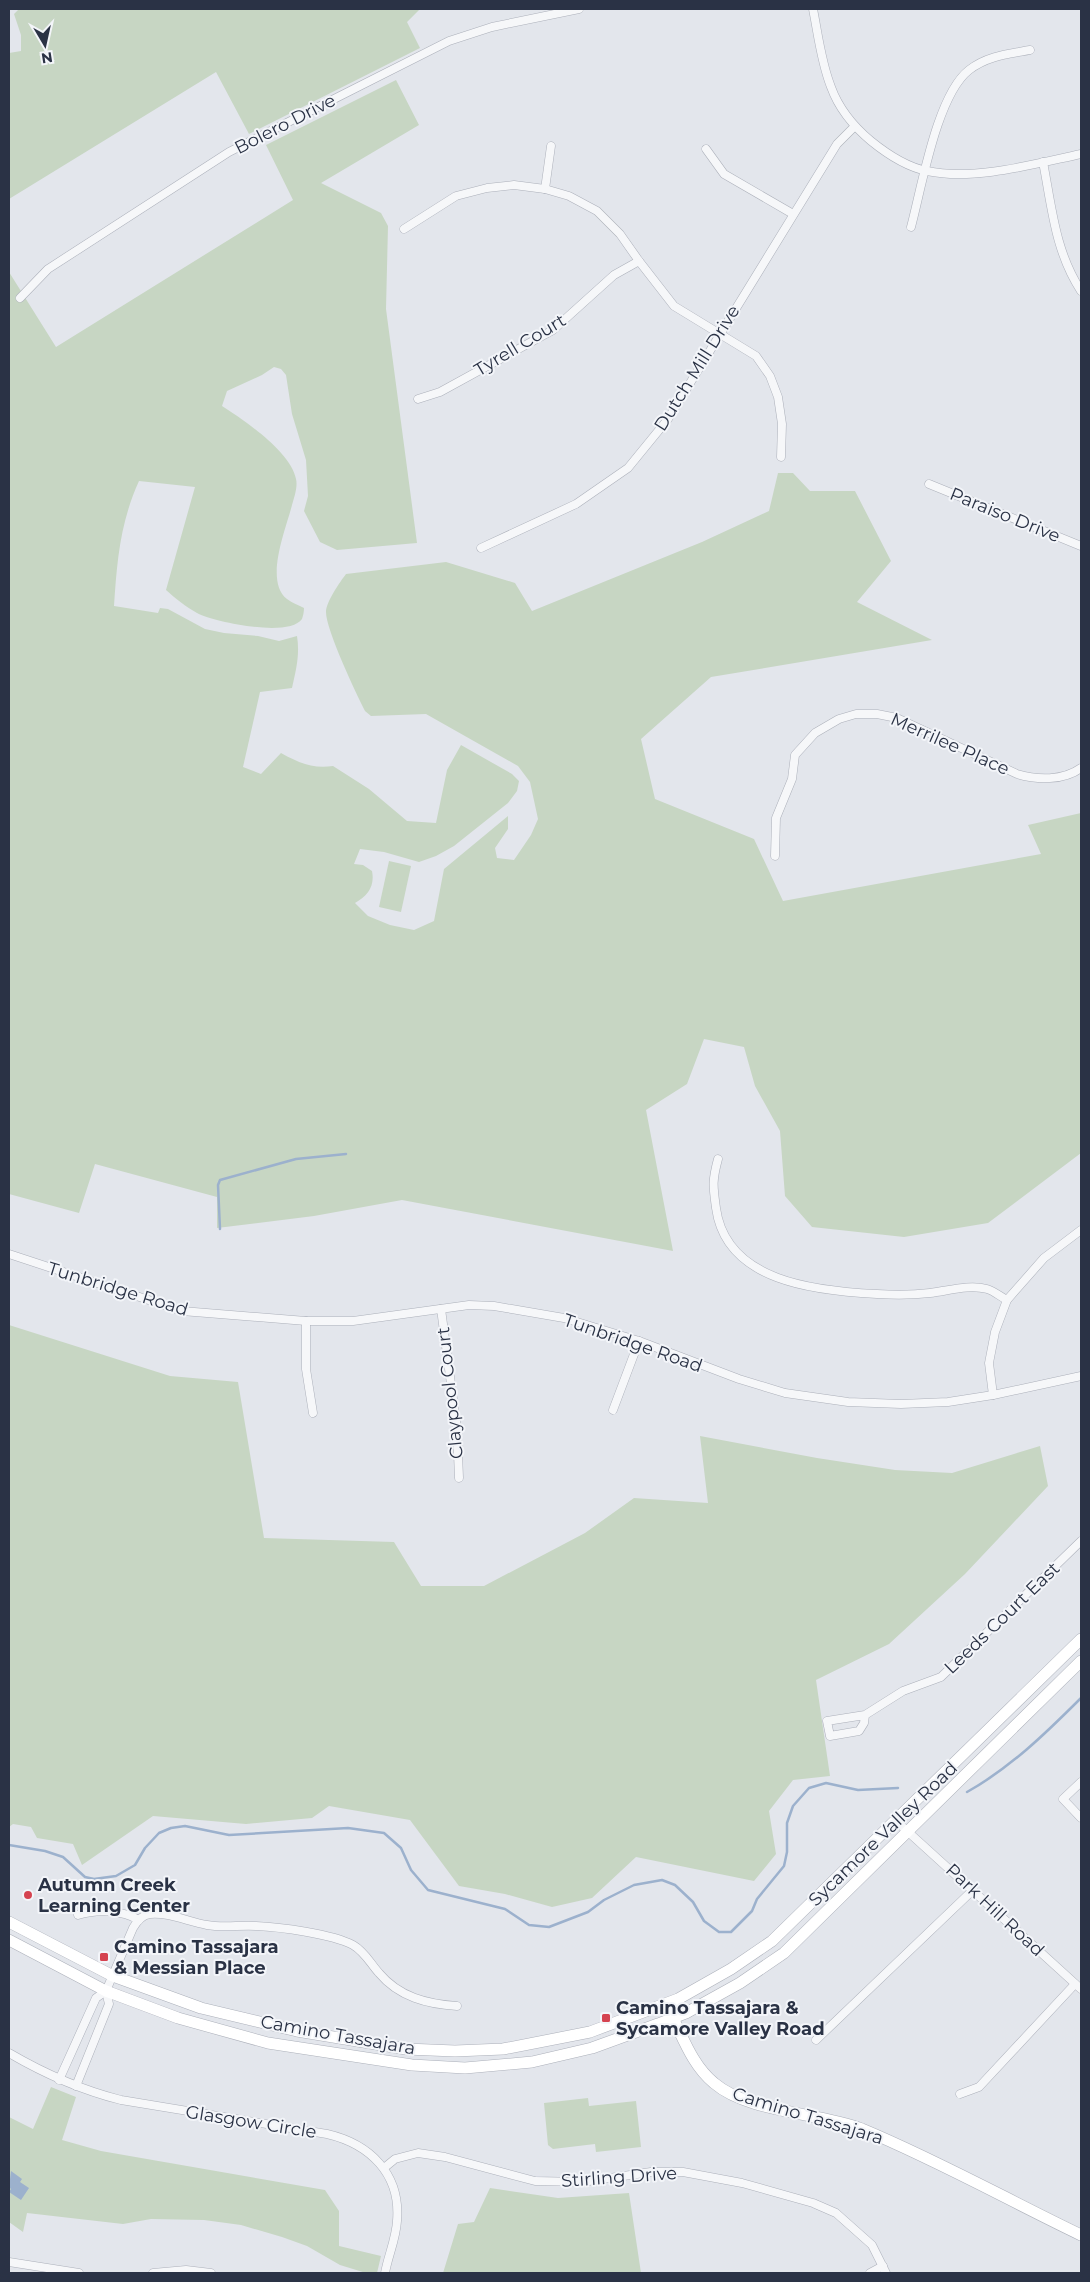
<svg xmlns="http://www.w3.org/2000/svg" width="1090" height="2282" font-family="Montserrat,sans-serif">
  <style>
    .green { fill: #c7d6c3 }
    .water { fill: #9cb1cd }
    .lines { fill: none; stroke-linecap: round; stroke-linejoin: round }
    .stream { stroke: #9cb1cd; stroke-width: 2.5 }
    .street-casing { stroke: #acb0ba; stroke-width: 9 }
    .secondary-casing { stroke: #acb0ba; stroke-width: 12 }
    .street { stroke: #f6f7f9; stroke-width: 8 }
    .secondary { stroke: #fff; stroke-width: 11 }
    .poi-dot { fill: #d54350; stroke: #f3f5f9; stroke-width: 2 }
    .labels { text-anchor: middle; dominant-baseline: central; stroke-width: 4; stroke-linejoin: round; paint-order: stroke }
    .street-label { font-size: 18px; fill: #2a3245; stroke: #f3f5f9 }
    .poi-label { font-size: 18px; font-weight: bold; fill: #2a3245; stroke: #f3f5f9; text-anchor: start }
  </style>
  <rect width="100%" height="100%" fill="#e3e6ec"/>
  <g class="green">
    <path d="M19 9H420L407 22 420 48 249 134 216 72 9 199V53L21 51V35L14 14Z"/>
    <path d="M396 80 419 125 321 183 381 213 388 226 386 309 417 543 337 550 320 542 304 511 308 496 306 460 292 414 286 375 281 369 274 367 262 375 227 391 222 406C244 420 291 452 296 479 298 487 294 498 292 505 286 529 264 581 287 599 292 603 299 605 304 608 304 612 303 616 302 619 289 638 214 622 197 613 186 607 175 598 166 590L195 487 139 481C120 523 117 561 114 606L158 613 160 608 168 609 205 629 224 633 258 636 279 641 297 636C300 655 296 670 292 688L260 692 243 767 261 774 281 753C299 763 313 769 333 766L369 789 407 821 436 823 447 770 461 745 512 774 519 781 517 791 508 803 454 846 436 856 419 862 384 852 360 849 354 864 363 865 372 871C375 886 368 896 355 903L368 916 390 925 414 930 434 921 444 869 508 816V829L495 848 497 858 514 860 531 835 538 819 530 782 518 766 426 714 371 716 365 711C356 693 326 630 326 612 326 602 340 582 346 574L446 562 515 583 532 611 702 542 769 511 778 473H793L810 491H855L891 561 857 602 932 640 711 677 641 739 655 799 754 839 783 901 1041 854 1028 825 1081 813V1153L988 1223 904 1237 812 1227 785 1196 780 1131 755 1086 744 1047 704 1039 687 1084 646 1110 673 1251 402 1200 314 1216 217 1228V1197L95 1164 79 1213 9 1194V272L56 347 293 200 266 145Z"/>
    <path d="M389 861 411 866 401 912 379 907Z"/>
    <path d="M9 1325 170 1376 238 1382 264 1538 394 1542 421 1586H484L585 1533 634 1498 708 1503 700 1436 817 1458 895 1470 952 1473 1040 1446 1048 1486 965 1574 889 1644 816 1680 830 1776 793 1780 769 1811 776 1854 754 1881 636 1857 592 1898 552 1907 505 1894 459 1886 410 1820 329 1806 312 1818 246 1824 153 1816 82 1865 73 1844 37 1838 31 1827 13 1824 9 1827Z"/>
    <path d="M51 2087 76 2097 62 2140 101 2151 325 2190 339 2211V2246L381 2256 377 2273H366L340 2265 307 2246 282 2237 241 2225 204 2220 151 2219 123 2224 27 2213 23 2232 9 2222V2117L33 2129Z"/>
    <path d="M588 2098 589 2106 636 2101 641 2147 596 2152 595 2144 553 2149 548 2145 544 2103Z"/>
    <path d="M490 2188 558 2198 629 2193 641 2273H443L458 2224 474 2222Z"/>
  </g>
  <path class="water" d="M11 2171 22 2179 20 2182 29 2188 21 2200 9 2192 11 2189 9 2187Z"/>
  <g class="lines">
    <g class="stream">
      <path d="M220 1229 218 1185 220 1180 296 1159 346 1154"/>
      <path d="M967 1792C1010 1768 1045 1734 1081 1698"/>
      <path d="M9 1845 45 1851 63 1857 85 1877 94 1879 116 1876 135 1865 145 1848 159 1833 171 1828 185 1826 229 1835 348 1828 384 1833 401 1848 411 1870 428 1890 505 1909 529 1925 549 1927 588 1912 604 1900 634 1885 662 1880 675 1885 693 1902 704 1921 719 1932H731L752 1911 757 1899 784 1866 787 1852V1823L793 1806 809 1788 826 1783 858 1790 898 1788"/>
    </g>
    <defs>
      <g id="street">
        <path d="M813 9C818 34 821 62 831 87 839 109 853 126 871 141 887 154 907 167 927 171 974 181 1034 164 1081 154"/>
        <path d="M706 149 724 174 793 214"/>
        <path d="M1043 162C1052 208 1055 251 1081 291"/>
        <path d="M545 189 551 146"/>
        <path d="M911 227C922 186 937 95 969 70 987 56 1008 54 1030 50"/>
        <path d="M404 229 456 196 487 188 514 185 545 189 569 196 597 211 620 234 639 261 674 306 756 356 770 376 778 397 782 424 781 457"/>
        <path d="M20 298 48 269 229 152 449 41 492 27 579 9"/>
        <path d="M418 399 440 392 553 330 614 275 639 261"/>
        <path d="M929 484 1081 546"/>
        <path d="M481 548 576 504 628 468 668 419 837 144 854 127"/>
        <path d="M775 856 776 818 792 779 795 755 815 733 839 719 856 714H877L897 718 1017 774C1037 780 1063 781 1081 768"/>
        <path d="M718 1159C712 1181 713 1186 716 1208 726 1282 816 1291 877 1294 894 1295 913 1295 930 1293 948 1291 969 1284 987 1289 994 1291 1001 1297 1007 1300"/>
        <path d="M9 1254 182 1311 306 1321H353L469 1305 494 1306 564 1318 639 1341 739 1379 785 1393 848 1402 901 1404 948 1402 993 1395 1081 1376"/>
        <path d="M441 1309 457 1429 459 1478"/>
        <path d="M306 1321V1369L313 1413"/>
        <path d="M993 1395 989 1363 995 1332 1007 1300 1044 1258 1081 1230"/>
        <path d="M613 1410 639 1341"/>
        <path d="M865 1715 864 1723 859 1731 830 1736 827 1721 865 1715 903 1691 941 1677 1081 1541"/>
        <path d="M1081 1782 1063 1799 1081 1818"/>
        <path d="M895 1820 1081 1989"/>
        <path d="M78 1915C97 1909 122 1910 139 1920"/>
        <path d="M816 2040 973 1890"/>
        <path d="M9 2053C45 2074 81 2090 121 2100L327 2134C370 2144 401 2174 397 2221 396 2239 388 2256 385 2273"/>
        <path d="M59 2080 96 1998 106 1991 133 1928C137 1921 142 1915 150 1914 168 1912 189 1922 207 1925 223 1928 239 1925 256 1926 280 1927 332 1934 353 1945 365 1952 370 1963 379 1973 399 1997 427 2004 457 2006"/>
        <path d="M76 2086 109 2004 106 1991"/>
        <path d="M960 2094 979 2087 1075 1984"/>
        <path d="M384 2168 395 2159 418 2153 445 2157 535 2181 582 2182 651 2172H683L742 2183 813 2203 836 2213 872 2245 886 2273"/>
        <path d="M9 2262 79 2273"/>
        <path d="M153 2273 186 2270 211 2273"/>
        <path d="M870 2273 883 2266"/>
      </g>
      <g id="secondary">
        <path d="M9 1922 113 1976 201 2008 297 2031 406 2049 455 2051 503 2049 590 2032 678 1999 731 1969 772 1941 1081 1639"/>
        <path d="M9 1940 106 1991 178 2018 268 2043 412 2065 465 2068 532 2062 592 2048 658 2024 686 2013 740 1983 784 1953 1081 1661"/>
        <path d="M670 2012C683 2037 692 2065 714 2083 749 2113 818 2112 862 2129 937 2160 1008 2200 1081 2235"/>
      </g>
    </defs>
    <use href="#street" class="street-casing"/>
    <use href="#secondary" class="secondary-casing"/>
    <use href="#street" class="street"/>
    <use href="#secondary" class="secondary"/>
  </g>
  <g class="poi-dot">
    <circle cx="28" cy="1895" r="5"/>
    <rect x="99" y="1952" width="10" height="10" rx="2.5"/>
    <rect x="601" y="2013" width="10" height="10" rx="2.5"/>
  </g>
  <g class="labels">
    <g class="street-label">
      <text transform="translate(285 124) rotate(-27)">Bolero Drive</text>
      <text transform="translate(520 345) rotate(-31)">Tyrell Court</text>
      <text transform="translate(697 368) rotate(-58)">Dutch Mill Drive</text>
      <text transform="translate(1005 515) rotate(22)">Paraiso Drive</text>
      <text transform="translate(950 744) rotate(24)">Merrilee Place</text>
      <text transform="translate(118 1289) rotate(17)">Tunbridge Road</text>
      <text transform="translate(633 1343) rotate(19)">Tunbridge Road</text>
      <text transform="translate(450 1393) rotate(-96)">Claypool Court</text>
      <text transform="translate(1002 1618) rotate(-44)">Leeds Court East</text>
      <text transform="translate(883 1834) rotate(-44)">Sycamore Valley Road</text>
      <text transform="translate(995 1910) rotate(43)">Park Hill Road</text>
      <text transform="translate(338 2035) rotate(10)">Camino Tassajara</text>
      <text transform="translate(808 2116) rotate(17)">Camino Tassajara</text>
      <text transform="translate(251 2122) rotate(9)">Glasgow Circle</text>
      <text transform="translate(619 2177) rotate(-4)">Stirling Drive</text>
    </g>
    <g class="poi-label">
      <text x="38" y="1885">Autumn Creek<tspan x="38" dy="21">Learning Center</tspan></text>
      <text x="114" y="1947">Camino Tassajara<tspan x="114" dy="21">&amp; Messian Place</tspan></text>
      <text x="616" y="2008">Camino Tassajara &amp;<tspan x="616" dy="21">Sycamore Valley Road</tspan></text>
    </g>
  </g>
  <rect width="1090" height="2282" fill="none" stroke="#2a3245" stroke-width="20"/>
  <g transform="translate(45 45) rotate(171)" stroke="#f3f5f9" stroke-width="4" paint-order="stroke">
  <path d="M0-4L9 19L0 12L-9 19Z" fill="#2a3245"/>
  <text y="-8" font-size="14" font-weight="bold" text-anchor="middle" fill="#2a3245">N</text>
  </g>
</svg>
